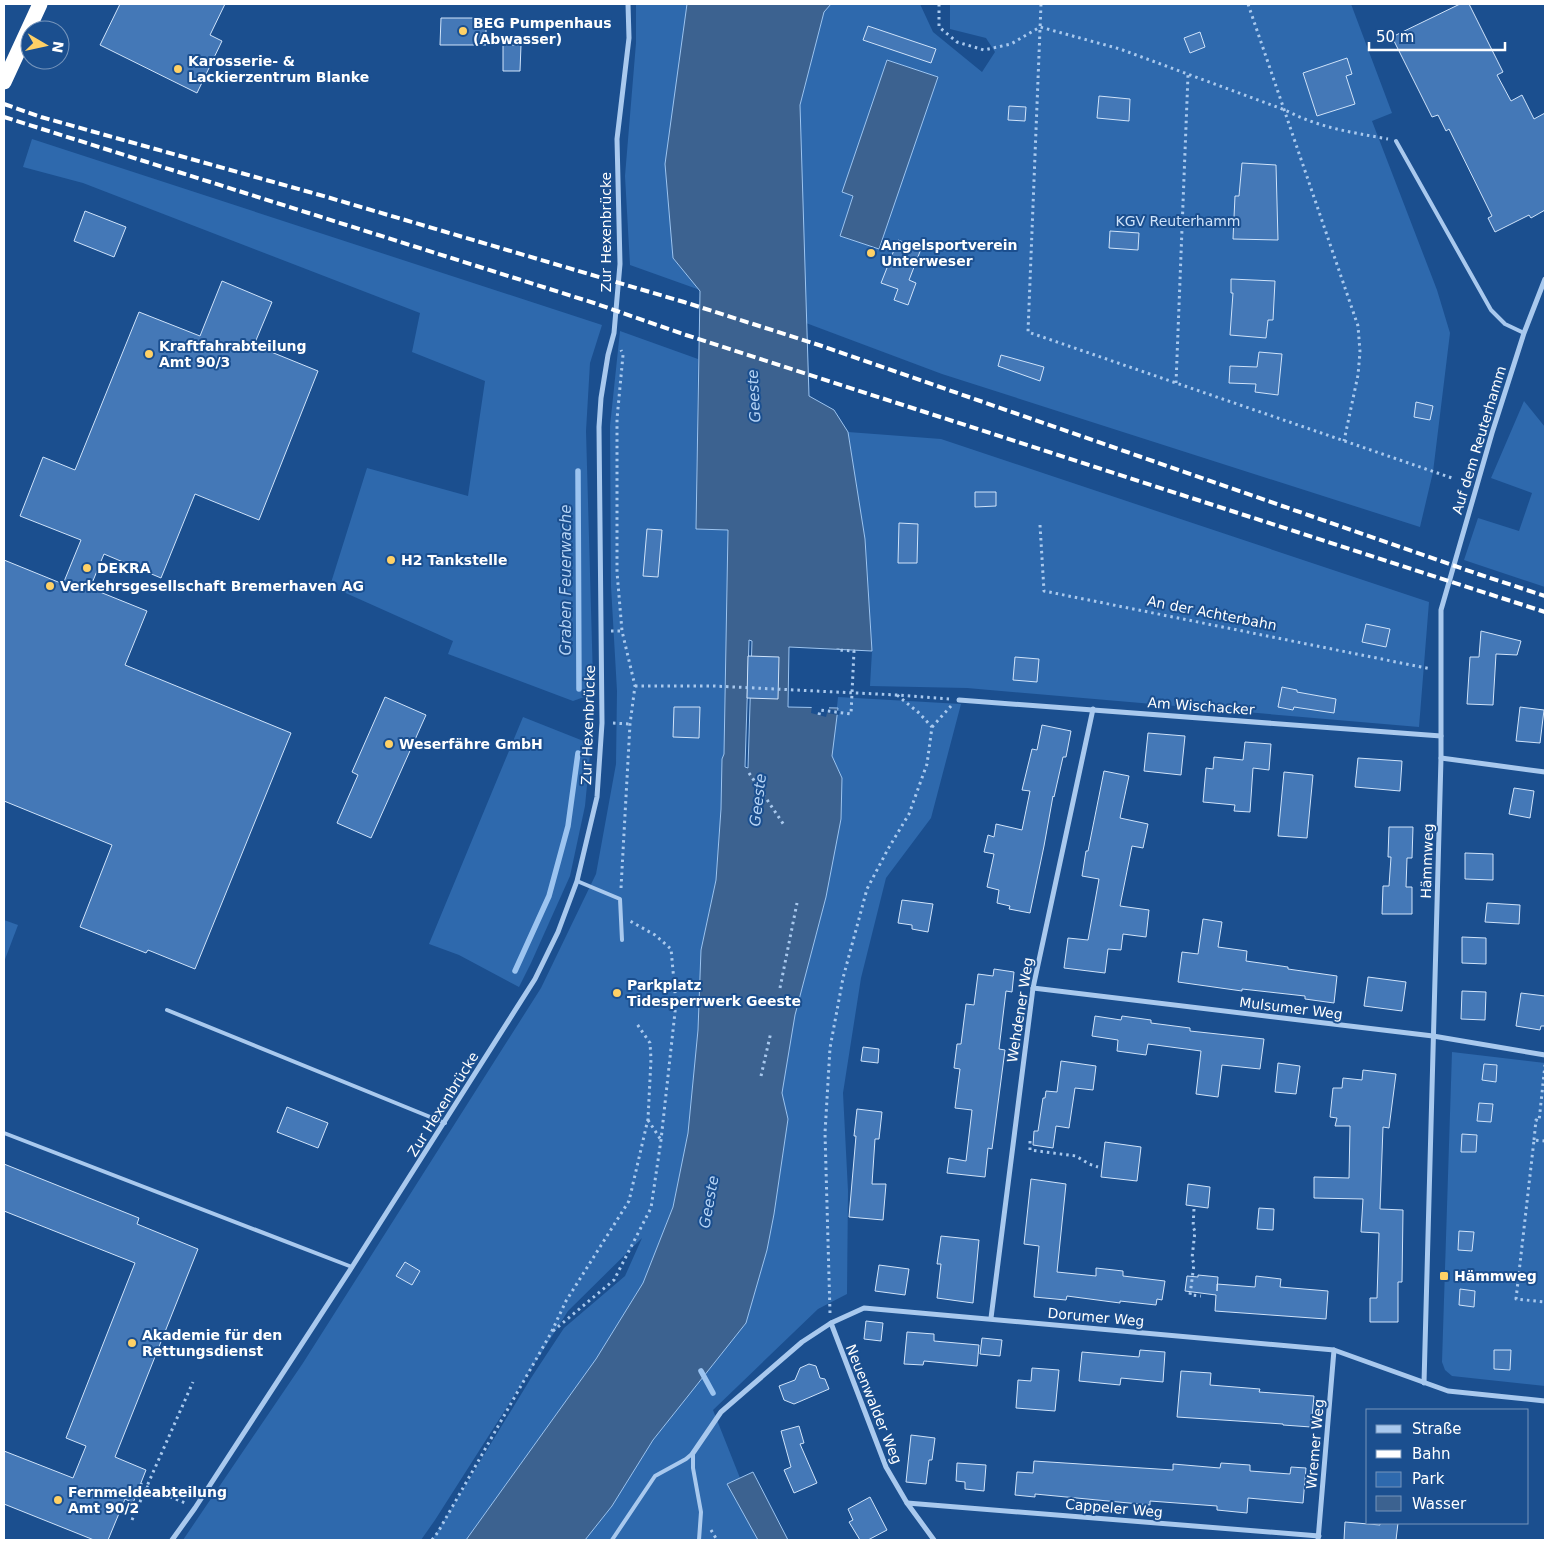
<svg xmlns="http://www.w3.org/2000/svg" width="1549" height="1544" font-family="'DejaVu Sans',sans-serif">
  <style>
    .green { fill: #2e69ad }
    .water { fill: #3c6290; stroke: #9cc4f0; fill-rule: evenodd }
    .pier { fill: #1b4f8f }
    .lines { fill: none; stroke-linecap: round; stroke-linejoin: round }
    .stream { stroke: #9cc4f0; stroke-width: 5.5 }
    .building { fill: #4478b7; stroke: #cfe3fa }
    .path { stroke: #a9c9ee; stroke-width: 3; stroke-dasharray: 2.5 4; stroke-linecap: butt }
    .lane { stroke: #a9c9ee; stroke-width: 4 }
    .street { stroke: #a9c9ee; stroke-width: 5 }
    .highway { stroke: #fff; stroke-width: 15 }
    .rail { stroke: #fff; stroke-width: 4; stroke-dasharray: 9 4; stroke-linecap: butt }
    .poi-dot { fill: #ffd166; stroke: #1b4f8f; stroke-width: 2 }
    .labels { text-anchor: middle; dominant-baseline: central; stroke-width: 4; stroke-linejoin: round; paint-order: stroke }
    .poi-label { font-size: 14px; font-weight: bold; fill: #fff; stroke: #1b4f8f; text-anchor: start }
    .park-label { font-size: 14px; fill: #cfe3fa; stroke: #1b4f8f }
    .street-label { font-size: 14px; fill: #fff; stroke: #1b4f8f }
    .water-label { font-size: 15px; font-style: italic; fill: #b5d3f5; stroke: #1b4f8f }
  </style>
  <rect width="100%" height="100%" fill="#1b4f8f"/>
  <g class="green">
    <path d="M636 4H687L666 164 673 258 700 290 630 265 625 176 636 43Z"/>
    <path d="M831 4H920L933 32 982 72 995 52 986 38 950 29V4H1351L1392 113 1372 121 1437 290 1450 333 1433 472 1420 527 942 374 806 323 800 105 824 12Z"/>
    <path d="M32 139 602 325 590 363 586 431 593 680 587 696 573 701 448 654 453 641 330 586 367 468 468 496 485 381 412 352 420 313 83 183 23 167Z"/>
    <path d="M620 331 698 359 696 529 728 530 724 754 722 759 721 809 716 880 701 950 698 1030 688 1133 673 1207 643 1283 596 1359 466 1540H432L531 1378 564 1328 625 1276 642 1238 568 1311 435 1520 421 1540H183L303 1363 541 988 596 874 616 764 617 691 611 586 610 426Z"/>
    <path d="M1524 401 1545 427V587L1464 560 1478 518 1519 531 1532 493 1491 478Z"/>
    <path d="M848 432 941 439 1429 602 1419 727 967 688 870 686 872 651 865 539Z"/>
    <path d="M838 697 961 704 931 818 886 878 861 978 843 1093 848 1191 847 1294 818 1309 713 1410 740 1478 728 1484 758 1540H585L612 1506 653 1440 746 1323 767 1250 774 1214 788 1119 782 1093 795 1015 826 897 842 778 832 756Z"/>
    <path d="M523 717 591 744 585 806 570 876 531 963 519 987 459 955 429 944Z"/>
    <path d="M4 920 18 925 4 962Z"/>
    <path d="M1452 1052 1545 1063V1386L1452 1376 1445 1370 1442 1362Z"/>
  </g>
  <g class="water">
    <path d="M687 4H831L824 12 800 105 809 396 834 410 848 432 865 539 872 651 789 647 788 707 838 708 832 756 842 778 841 819 826 897 795 1015 782 1093 788 1119 774 1214 767 1250 746 1323 653 1440 612 1506 585 1540H466L596 1359 643 1283 673 1207 688 1133 698 1030 701 950 716 880 721 809 722 759 724 754 728 530 696 529 700 291 673 258 665 164ZM749 640 752 641 748 768 745 767Z"/>
    <path d="M887 60 938 77 879 249 840 236 853 196 842 192Z"/>
    <path d="M753 1472 788 1540H758L727 1484Z"/>
  </g>
  <path class="pier" d="M812 705 829 706V709L840 711 839 715 827 713 826 717 811 713Z"/>
  <g class="lines">
    <g class="stream">
      <path d="M578 471 579 689"/>
      <path d="M515 971 549 896 568 826 578 753"/>
      <path d="M701 1371 713 1393"/>
    </g>
  </g>
  <g class="building">
    <path d="M120 4H225L210 35 222 41 197 93 100 45Z"/>
    <path d="M1460 4H1469L1503 72 1497 75 1511 101 1522 95 1534 119 1545 113V210L1531 218 1529 215 1495 232 1488 218 1492 216 1449 129 1446 131 1438 115 1432 117 1392 37Z"/>
    <path d="M441 18H486V45H440Z"/>
    <path d="M868 26 936 49 931 63 863 40Z"/>
    <path d="M1200 32 1205 47 1190 53 1184 38Z"/>
    <path d="M503 45H521L520 71H503Z"/>
    <path d="M1347 58 1352 74 1346 76 1355 104 1317 116 1303 73Z"/>
    <path d="M1099 96 1130 99 1129 121 1097 118Z"/>
    <path d="M1009 106 1026 107 1025 121 1008 120Z"/>
    <path d="M1242 163 1276 165 1278 240 1233 239 1235 196H1239Z"/>
    <path d="M85 211 126 227 114 257 74 241Z"/>
    <path d="M1110 231 1139 233 1138 250 1109 248Z"/>
    <path d="M898 240 921 249 909 280 916 283 908 305 894 300 898 289 881 283Z"/>
    <path d="M1231 279 1275 281 1273 320H1268L1266 338 1230 335 1233 293H1231Z"/>
    <path d="M222 281 272 302 254 345 318 371 259 520 195 494 161 578 104 554 90 588 147 611 125 665 291 733 195 969 148 950 146 953 80 927 112 845 4 801V560L63 584 81 540 20 516 43 457 75 470 139 312 200 336Z"/>
    <path d="M1259 352 1282 354 1278 395 1255 392 1256 384 1229 383 1230 366 1257 367Z"/>
    <path d="M1001 355 1044 367 1040 381 998 366Z"/>
    <path d="M1416 402 1433 406 1430 420 1414 417Z"/>
    <path d="M975 492H996V506L975 507Z"/>
    <path d="M899 523 918 524 917 563H898Z"/>
    <path d="M647 529 662 530 658 577 643 576Z"/>
    <path d="M1366 624 1390 629 1386 647 1362 642Z"/>
    <path d="M1481 631 1521 641 1517 655 1496 654 1493 705 1467 704 1470 657H1479Z"/>
    <path d="M748 656 779 657 778 699 747 698Z"/>
    <path d="M1015 657 1039 659 1037 682 1013 680Z"/>
    <path d="M1282 687 1297 690V692L1336 699 1334 713 1294 707 1293 710 1278 707Z"/>
    <path d="M385 697 426 715 371 838 337 823 358 775 352 772Z"/>
    <path d="M674 707H700L699 738 673 737Z"/>
    <path d="M1520 707 1544 710 1540 743 1516 741Z"/>
    <path d="M1042 725 1071 731 1066 757H1063L1054 797 1053 796 1044 846 1030 913 1009 909 1010 906 997 903 999 890 987 887 994 854 984 852 988 835 994 837 996 824 1022 830 1030 791 1022 790 1032 749 1037 750Z"/>
    <path d="M1148 733 1185 736 1181 775 1144 771Z"/>
    <path d="M1245 742 1271 744 1269 770 1253 768 1250 812 1234 811 1235 805 1203 802 1206 768 1213 769 1214 757 1243 760Z"/>
    <path d="M1358 758 1402 761 1400 791 1355 787Z"/>
    <path d="M1104 771 1129 776 1120 818 1148 824 1143 848 1132 846 1120 906 1149 910 1146 937 1123 934 1121 950 1108 949 1105 973 1064 968 1068 938 1088 940 1099 879 1082 876 1086 851H1088Z"/>
    <path d="M1284 772 1313 775 1307 838 1278 836Z"/>
    <path d="M1514 788 1534 791 1530 818 1509 814Z"/>
    <path d="M1389 827H1413L1412 858H1407L1406 887H1412V914H1382L1383 886H1389L1391 857H1388Z"/>
    <path d="M1465 853 1493 854V880L1465 879Z"/>
    <path d="M902 900 933 904 928 932 912 929V925L898 923Z"/>
    <path d="M1487 903 1520 905 1519 924 1485 922Z"/>
    <path d="M1203 919 1222 922 1218 947 1247 951 1246 961 1288 967V969L1337 976 1334 1003 1305 999V996L1242 989V991L1178 982 1182 952 1198 954Z"/>
    <path d="M1462 937 1486 938V964L1462 963Z"/>
    <path d="M994 969 1014 972 1012 992 1006 991 999 1049 1005 1050 992 1149 988 1148 985 1177 947 1173 949 1158 966 1161 972 1110 955 1108 960 1069 954 1068 957 1044H961L966 1004 974 1005 978 974 993 976Z"/>
    <path d="M1368 977 1406 982 1402 1011 1364 1006Z"/>
    <path d="M1462 991 1486 992 1485 1020 1461 1019Z"/>
    <path d="M1521 993 1545 996V1026H1541L1540 1030 1516 1026Z"/>
    <path d="M1095 1016 1121 1020 1122 1016 1151 1020V1023L1190 1028V1031L1264 1039 1260 1069 1222 1065 1218 1097 1196 1094 1201 1051 1148 1044 1146 1055 1117 1051 1118 1040 1092 1036Z"/>
    <path d="M863 1047 879 1049 878 1063 861 1061Z"/>
    <path d="M1061 1061 1096 1066 1093 1090 1075 1088 1069 1128 1056 1126 1053 1148 1033 1145 1034 1131H1038L1043 1098H1045L1046 1091 1057 1092Z"/>
    <path d="M1278 1063 1300 1066 1296 1094 1275 1092Z"/>
    <path d="M1484 1064 1497 1065 1496 1082 1482 1080Z"/>
    <path d="M1363 1070 1396 1074 1389 1128 1383 1127 1380 1209 1403 1210 1402 1282H1398V1322H1370V1298H1377L1379 1233 1361 1232 1363 1199 1314 1198V1177L1349 1178 1350 1126H1335L1337 1118 1330 1117 1333 1088H1342L1343 1078 1362 1080Z"/>
    <path d="M1479 1103 1493 1104 1491 1122 1477 1121Z"/>
    <path d="M287 1107 328 1123 318 1148 277 1132Z"/>
    <path d="M857 1109 882 1112 879 1139H875L872 1184H886L883 1220 849 1217 856 1136H854Z"/>
    <path d="M1462 1134 1477 1135 1476 1152H1461Z"/>
    <path d="M1105 1142 1141 1147 1137 1181 1101 1177Z"/>
    <path d="M4 1164 139 1218 137 1224 198 1249 115 1457 146 1470 133 1503 125 1499 108 1540H94L4 1504V1451L73 1478 86 1446 66 1438 135 1263 4 1211Z"/>
    <path d="M1031 1179 1066 1184 1057 1272 1096 1276V1268L1123 1271V1276L1165 1281 1162 1300 1157 1299 1156 1305 1120 1301V1303L1067 1296 1066 1300 1034 1297 1039 1246 1024 1244Z"/>
    <path d="M1188 1184 1210 1187 1208 1208 1186 1205Z"/>
    <path d="M1259 1208 1274 1209 1273 1230 1257 1229Z"/>
    <path d="M1459 1231 1474 1232 1472 1251 1458 1250Z"/>
    <path d="M941 1236 979 1240 973 1303 937 1298 941 1264H937Z"/>
    <path d="M405 1262 420 1271 412 1285 396 1276Z"/>
    <path d="M879 1265 909 1269 905 1295 875 1291Z"/>
    <path d="M1198 1275 1218 1277 1217 1291V1284L1255 1287 1256 1276 1281 1279 1280 1287 1328 1291 1326 1319 1215 1311 1216 1295 1185 1291 1187 1276 1198 1277Z"/>
    <path d="M1460 1289 1475 1291 1474 1307 1459 1305Z"/>
    <path d="M866 1321 883 1323 881 1341 864 1339Z"/>
    <path d="M907 1332 934 1334V1341L979 1345 977 1366 924 1361 923 1365 904 1364Z"/>
    <path d="M982 1338 1002 1340 1000 1356 980 1354Z"/>
    <path d="M1140 1350 1165 1352 1163 1382 1121 1378 1120 1385 1079 1381 1082 1352 1139 1357Z"/>
    <path d="M1494 1350H1511L1510 1370 1494 1369Z"/>
    <path d="M809 1364 816 1366 820 1378 825 1379 829 1389 794 1404 784 1400 779 1386 795 1380 800 1368Z"/>
    <path d="M1032 1368 1059 1370 1055 1411 1016 1408 1018 1380 1031 1381Z"/>
    <path d="M1181 1371 1211 1373 1210 1385 1260 1389 1259 1392 1314 1396 1311 1427 1283 1425V1424L1177 1417Z"/>
    <path d="M799 1426 804 1443 800 1444 817 1483 794 1493 784 1470 791 1467 781 1431Z"/>
    <path d="M911 1435 935 1438 932 1460H929L926 1484 906 1482Z"/>
    <path d="M1034 1461 1173 1470V1464L1220 1468 1221 1463 1250 1465V1471L1290 1474 1291 1467 1306 1468 1303 1503 1248 1498 1247 1513 1217 1510V1506L1150 1501V1505L1035 1494V1497L1015 1495 1017 1472 1033 1473Z"/>
    <path d="M957 1463 986 1465 984 1491 965 1489V1482L956 1481Z"/>
    <path d="M870 1497 887 1530 868 1540H860L849 1522 853 1520 848 1509Z"/>
    <path d="M1345 1522 1380 1525V1523H1398L1396 1540H1344Z"/>
  </g>
  <g class="lines">
    <g class="path">
      <path d="M939 4V27L957 42 984 50 1011 44 1040 27 1120 49 1285 110C1320 128 1350 132 1388 139"/>
      <path d="M1041 4 1028 332 1452 478"/>
      <path d="M1248 4 1358 326 1360 352 1358 375 1344 441"/>
      <path d="M1176 383 1188 75"/>
      <path d="M1040 525 1044 591 1431 669"/>
      <path d="M611 631H622"/>
      <path d="M635 686H714L897 695 949 699"/>
      <path d="M819 715 820 710 851 714 854 651 838 650V648"/>
      <path d="M613 723 630 724"/>
      <path d="M932 727 951 706"/>
      <path d="M749 773 784 825"/>
      <path d="M621 888 630 724 635 686 622 631 617 572V419L623 355 621 350"/>
      <path d="M780 988 797 903"/>
      <path d="M761 1076 771 1032"/>
      <path d="M648 1120 661 1140"/>
      <path d="M1534 1140 1536 1120 1539 1121 1545 1065"/>
      <path d="M1030 1141V1150L1076 1156 1089 1164 1098 1167"/>
      <path d="M1545 1141 1534 1140 1516 1299 1545 1302"/>
      <path d="M1194 1209 1193 1227 1195 1231 1192 1258 1194 1264 1190 1295 1201 1296"/>
      <path d="M830 1313 825 1133 830 1048 843 978 867 889 888 849 909 814 927 764 932 727 919 713 897 695"/>
      <path d="M553 1331 614 1280 651 1208 661 1140 676 1003 671 949 655 935 630 921"/>
      <path d="M140 1484 185 1503"/>
      <path d="M132 1520 193 1382"/>
      <path d="M711 1530 717 1540"/>
      <path d="M432 1540 438 1532 551 1333 566 1301 629 1201 648 1119 651 1059 650 1043 637 1024"/>
    </g>
    <g class="lane">
      <path d="M1396 141 1491 310 1505 324 1524 333"/>
      <path d="M577 881 620 899 622 940"/>
      <path d="M167 1010 445 1123"/>
      <path d="M4 1133 352 1267"/>
      <path d="M693 1453V1468L701 1512 699 1540"/>
      <path d="M612 1540 655 1476 686 1459 693 1453"/>
    </g>
    <g class="street">
      <path d="M959 700 1441 736"/>
      <path d="M1441 758 1545 772"/>
      <path d="M1033 988 1433 1036 1545 1055"/>
      <path d="M991 1318 1033 988 1093 709"/>
      <path d="M831 1323 886 1467 907 1503 934 1540"/>
      <path d="M1424 1383 1441 758V610L1492 433 1524 333 1545 279"/>
      <path d="M693 1453 721 1412 802 1342 831 1323 864 1308 1334 1350 1448 1391 1545 1401"/>
      <path d="M907 1503 1319 1536"/>
      <path d="M172 1540 195 1508 352 1267 535 979 558 932 577 881 597 797 602 723 599 427 601 398 608 355 614 333 620 264 617 139 629 38 628 4"/>
      <path d="M1318 1540 1334 1350"/>
    </g>
    <path class="highway" d="M4 82 40 4"/>
    <g class="rail">
      <path d="M4 104 41 117 327 197 684 302 822 346 1478 574 1545 596"/>
      <path d="M4 117 594 303 686 335 1545 612"/>
    </g>
  </g>
  <g class="poi-dot">
    <circle cx="463" cy="31" r="5"/>
    <circle cx="178" cy="69" r="5"/>
    <circle cx="871" cy="253" r="5"/>
    <circle cx="149" cy="354" r="5"/>
    <circle cx="391" cy="560" r="5"/>
    <circle cx="87" cy="568" r="5"/>
    <circle cx="50" cy="586" r="5"/>
    <circle cx="389" cy="744" r="5"/>
    <circle cx="617" cy="993" r="5"/>
    <rect x="1439" y="1271" width="10" height="10" rx="2.5"/>
    <circle cx="132" cy="1343" r="5"/>
    <circle cx="58" cy="1500" r="5"/>
  </g>
  <g class="labels">
    <g class="poi-label">
      <text x="473" y="23">BEG Pumpenhaus<tspan x="473" dy="16">(Abwasser)</tspan></text>
      <text x="188" y="61">Karosserie- &amp;<tspan x="188" dy="16">Lackierzentrum Blanke</tspan></text>
      <text x="881" y="245">Angelsportverein<tspan x="881" dy="16">Unterweser</tspan></text>
      <text x="159" y="346">Kraftfahrabteilung<tspan x="159" dy="16">Amt 90/3</tspan></text>
      <text x="401" y="560">H2 Tankstelle</text>
      <text x="97" y="568">DEKRA</text>
      <text x="60" y="586">Verkehrsgesellschaft Bremerhaven AG</text>
      <text x="399" y="744">Weserfähre GmbH</text>
      <text x="627" y="985">Parkplatz<tspan x="627" dy="16">Tidesperrwerk Geeste</tspan></text>
      <text x="1454" y="1276">Hämmweg</text>
      <text x="142" y="1335">Akademie für den<tspan x="142" dy="16">Rettungsdienst</tspan></text>
      <text x="68" y="1492">Fernmeldeabteilung<tspan x="68" dy="16">Amt 90/2</tspan></text>
    </g>
    <g class="park-label">
      <text x="1178" y="221">KGV Reuterhamm</text>
    </g>
    <g class="street-label">
      <text transform="translate(606 232) rotate(-90)">Zur Hexenbrücke</text>
      <text transform="translate(1479 440) rotate(-73)">Auf dem Reuterhamm</text>
      <text transform="translate(1212 613) rotate(11)">An der Achterbahn</text>
      <text transform="translate(1201 706) rotate(4)">Am Wischacker</text>
      <text transform="translate(588 725) rotate(-88)">Zur Hexenbrücke</text>
      <text transform="translate(1427 861) rotate(-88)">Hämmweg</text>
      <text transform="translate(1291 1008) rotate(7)">Mulsumer Weg</text>
      <text transform="translate(1020 1010) rotate(-81)">Wehdener Weg</text>
      <text transform="translate(443 1104) rotate(-58)">Zur Hexenbrücke</text>
      <text transform="translate(1096 1317) rotate(5)">Dorumer Weg</text>
      <text transform="translate(874 1404) rotate(68)">Neuenwalder Weg</text>
      <text transform="translate(1315 1444) rotate(-85)">Wremer Weg</text>
      <text transform="translate(1114 1508) rotate(5)">Cappeler Weg</text>
    </g>
    <g class="water-label">
      <text transform="translate(754 396) rotate(-93)">Geeste</text>
      <text transform="translate(566 580) rotate(-90)">Graben Feuerwache</text>
      <text transform="translate(758 800) rotate(-83)">Geeste</text>
      <text transform="translate(709 1202) rotate(-80)">Geeste</text>
    </g>
  </g>
  <rect width="1549" height="1544" fill="none" stroke="#ffffff" stroke-width="10"/>
  <rect x="1366" y="1409" width="162" height="115" fill="#1b4f8f" stroke="#7695bc"/>
  <rect x="1376" y="1425" width="25" height="8" fill="#a9c9ee" stroke="#7695bc"/>
  <text x="1412" y="1434" font-size="15" fill="#ffffff">Straße</text>
  <rect x="1376" y="1450" width="25" height="8" fill="#ffffff" stroke="#7695bc"/>
  <text x="1412" y="1459" font-size="15" fill="#ffffff">Bahn</text>
  <rect x="1376" y="1472" width="25" height="15" fill="#2e69ad" stroke="#7695bc"/>
  <text x="1412" y="1484" font-size="15" fill="#ffffff">Park</text>
  <rect x="1376" y="1496" width="25" height="15" fill="#3c6290" stroke="#7695bc"/>
  <text x="1412" y="1509" font-size="15" fill="#ffffff">Wasser</text>
  <g transform="translate(45 45) rotate(99)"><circle r="24" fill="#1b4f8f" stroke="#7695bc"/>
  <path d="M0-4L9 19L0 12L-9 19Z" fill="#ffd166"/>
  <text y="-8" font-size="14" font-weight="bold" text-anchor="middle" fill="#ffffff">N</text>
  </g>
  <path d="M1369 42v8h136v-8" fill="none" stroke="#ffffff" stroke-width="2.5"/>
  <text x="1376" y="42" font-size="15" fill="#ffffff" stroke="#1b4f8f" stroke-width="4" paint-order="stroke">50 m</text>
</svg>
